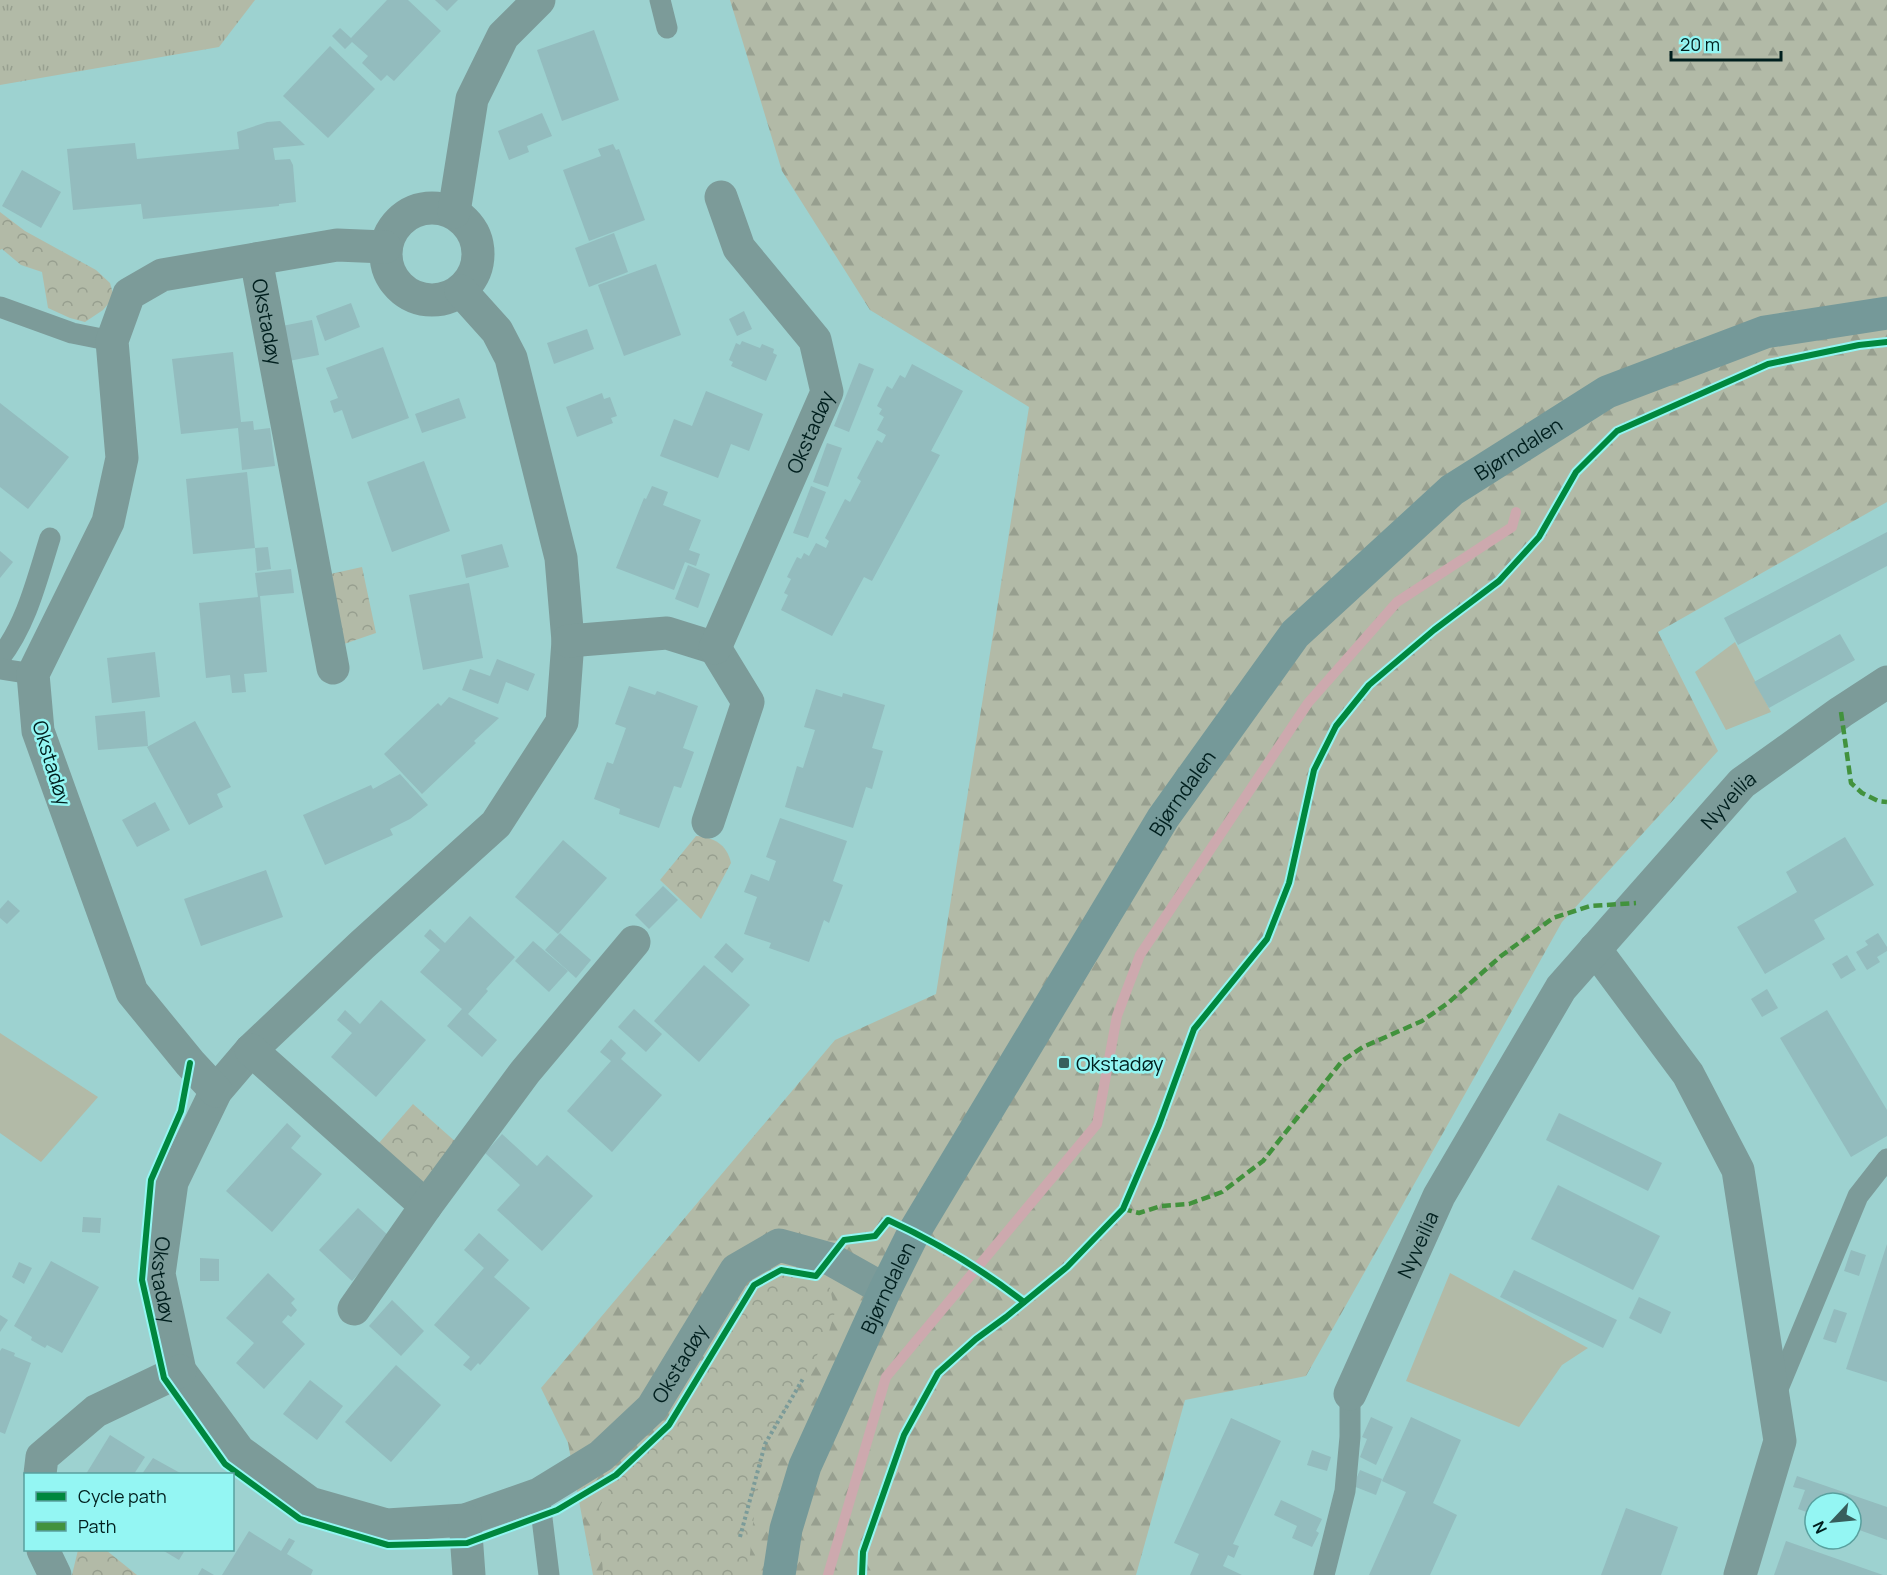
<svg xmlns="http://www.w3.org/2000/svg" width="1887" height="1575" font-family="Manrope,sans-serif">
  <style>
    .grass { fill: url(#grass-tufts) }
    .forest { fill: url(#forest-firs) }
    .park { fill: url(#park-crowns) }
    .pitch { fill: #b2baa7 }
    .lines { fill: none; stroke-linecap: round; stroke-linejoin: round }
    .stream { stroke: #cda9ae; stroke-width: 10 }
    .building { fill: #93bcbe }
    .path { stroke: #7b9b99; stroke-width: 4; stroke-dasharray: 3 3; stroke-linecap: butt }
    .service { stroke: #7c9b99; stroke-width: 21 }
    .minor { stroke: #7c9b99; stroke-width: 33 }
    .secondary { stroke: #759999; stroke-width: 33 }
    .quiet { stroke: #42923d; stroke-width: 4.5; stroke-dasharray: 9 4.5; stroke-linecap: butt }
    .cycleway-casing { stroke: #94f6f3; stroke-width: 10 }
    .cycleway { stroke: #00873e; stroke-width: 6 }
    .poi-dot { fill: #375e5c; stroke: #94f6f3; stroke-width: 2 }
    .labels { text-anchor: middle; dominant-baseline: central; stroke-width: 5; stroke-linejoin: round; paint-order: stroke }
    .street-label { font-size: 20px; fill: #001f1e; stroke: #94f6f3 }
    .poi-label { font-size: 20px; fill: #001f1e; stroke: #94f6f3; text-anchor: start }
  </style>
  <defs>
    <pattern id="grass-tufts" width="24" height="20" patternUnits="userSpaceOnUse" patternTransform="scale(1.5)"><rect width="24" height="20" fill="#b2baa7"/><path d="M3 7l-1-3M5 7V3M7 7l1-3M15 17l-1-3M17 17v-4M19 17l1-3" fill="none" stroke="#979f8f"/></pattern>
    <pattern id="forest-firs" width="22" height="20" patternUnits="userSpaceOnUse" patternTransform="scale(1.5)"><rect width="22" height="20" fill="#b2baa7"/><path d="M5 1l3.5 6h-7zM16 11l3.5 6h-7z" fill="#979f8f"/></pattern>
    <pattern id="park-crowns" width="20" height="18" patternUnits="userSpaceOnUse" patternTransform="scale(1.5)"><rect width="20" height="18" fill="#b2baa7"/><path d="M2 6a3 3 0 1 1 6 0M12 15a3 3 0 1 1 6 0" fill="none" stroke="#979f8f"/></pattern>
  </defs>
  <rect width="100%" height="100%" fill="#9dd2d0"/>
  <path class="grass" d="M0 0H255L219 47 0 85Z"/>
  <path class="forest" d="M730 0H1887V502L1658 632 1718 751 1562 922 1306 1376 1185 1400 1136 1575H593L568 1443 541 1388 835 1040 936 994 1029 407 870 310 782 171Z"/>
  <g class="park">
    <path d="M0 212 25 231 96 270 110 283 114 297 103 310 85 322 70 318 48 308 42 272 21 265 2 249 0 250Z"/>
    <path d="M362 567 376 633 344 644 326 575Z"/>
    <path d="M696 836C713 837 727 844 731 863L701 919 660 880Z"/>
    <path d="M413 1104 457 1143 425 1189 379 1143Z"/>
    <path d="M781 1270 816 1276 830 1288 835 1312 827 1338 765 1444 753 1523 748 1575H603L599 1508 616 1475 669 1425 754 1285Z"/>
    <path d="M78 1550H106L137 1575H72Z"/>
  </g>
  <g class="pitch">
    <path d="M1735 642 1771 712 1726 730 1695 672Z"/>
    <path d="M0 1033 98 1097 41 1162 0 1133Z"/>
    <path d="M1450 1273 1588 1348 1562 1365 1519 1427 1406 1381Z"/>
  </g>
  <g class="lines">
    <path class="stream" d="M828 1575 886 1377 1097 1124 1117 1016 1140 955 1308 703 1397 602 1512 527 1516 512"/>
  </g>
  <g class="building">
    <path d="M387 0H408L441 31 394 81 387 75 381 81 362 63 368 56 352 42 345 49 332 36 340 28 351 38Z"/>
    <path d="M435 0H458L447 11Z"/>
    <path d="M594 30 619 100 562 121 537 50Z"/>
    <path d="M330 46 375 89 328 138 283 96Z"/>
    <path d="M542 113 552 136 527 146 529 152 509 160 498 131Z"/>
    <path d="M280 121 305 145 273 148 275 160 290 159 293 165 296 202 279 204V206L143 219 141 204 73 210 67 149 135 143 137 159 239 149 237 132 267 122Z"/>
    <path d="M613 144 616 150 619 149 645 220 589 241 563 170 601 156 598 149Z"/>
    <path d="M22 170 61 192 41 228 2 206Z"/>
    <path d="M614 233 628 272 589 287 575 248Z"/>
    <path d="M656 264 681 335 624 356 598 285Z"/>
    <path d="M351 303 360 327 325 341 316 316Z"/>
    <path d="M744 311 752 329 737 336 729 319Z"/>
    <path d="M312 320 319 355 289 361 282 326Z"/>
    <path d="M587 329 594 349 554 364 547 343Z"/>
    <path d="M742 341 760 348 762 344 774 349 773 353 777 355 766 381 731 366 733 362 729 360 736 343 740 345Z"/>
    <path d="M383 347 409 418 352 439 342 410 334 413 330 401 338 398 326 368Z"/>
    <path d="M233 352 241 422 253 421 254 430 270 428 275 466 242 470 238 428 181 434 172 359Z"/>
    <path d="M859 363 874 369 849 432 834 426Z"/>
    <path d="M912 364 963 391 931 451 940 455 872 581 864 577 832 636 781 610 788 595 784 593 791 579 787 577 797 557 801 559 804 553 809 556 816 543 826 548 829 541 825 538 845 499 850 502 861 481 857 478 877 440 882 443 886 435 877 430 884 417 879 414 882 409 877 406 887 386 892 389 900 375 905 378Z"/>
    <path d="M706 391 763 414 749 451 731 444 718 478 660 456 674 419 692 426Z"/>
    <path d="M602 393 604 399 610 397 617 416 611 418 613 423 577 437 566 407Z"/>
    <path d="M459 398 466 418 422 433 415 414Z"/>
    <path d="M0 403 69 457 28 509 0 487Z"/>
    <path d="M827 443 842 448 828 487 813 482Z"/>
    <path d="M424 461 450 531 392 552 367 482Z"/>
    <path d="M247 472 255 548 193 554 186 479Z"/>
    <path d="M652 486 668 492 663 505 701 520 689 550 700 554 696 566 685 562 674 590 616 568 644 498 646 499Z"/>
    <path d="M811 486 826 492 808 538 793 533Z"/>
    <path d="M1887 532V566L1738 645 1724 618Z"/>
    <path d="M502 544 509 567 466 578 461 555Z"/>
    <path d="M268 547 271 569 257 571 255 548Z"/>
    <path d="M0 551 13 562 0 578Z"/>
    <path d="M688 565 710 574 698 608 675 599Z"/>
    <path d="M291 569 294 593 260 596 267 672 244 674 246 692 232 693 230 675 206 678 199 603 258 597 255 573Z"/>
    <path d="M469 583 483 658 423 670 409 595Z"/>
    <path d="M1840 634 1855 660 1769 708 1754 682Z"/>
    <path d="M155 652 160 697 112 703 107 658Z"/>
    <path d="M497 659 535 674 528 691 506 682 498 704 462 690 470 669 490 676Z"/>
    <path d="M629 686 655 695 657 691 698 706 683 748 694 752 681 788 674 786 659 828 619 814 620 809 594 799 607 762 613 764 626 728 615 724Z"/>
    <path d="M816 689 842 697 843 693 885 705 872 748 883 751 872 789 866 787 853 828 785 807 797 766 803 768 815 730 804 727Z"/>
    <path d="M449 697 499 718 474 741 476 743 422 794 384 754 438 703 441 706Z"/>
    <path d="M145 711 148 746 98 750 95 716Z"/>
    <path d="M195 721 231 787 217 794 223 807 189 825 147 747Z"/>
    <path d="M400 774 428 805 410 819 390 829 393 835 325 865 303 815 371 785 373 789Z"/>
    <path d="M155 802 170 830 137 847 122 820Z"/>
    <path d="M780 818 847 841 833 881 843 885 829 923 824 920 809 962 769 948 771 943 744 934 757 897 744 892 751 874 769 881 776 861 766 857Z"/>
    <path d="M1845 837 1874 885 1814 920 1825 939 1765 974 1737 927 1797 892 1786 872Z"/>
    <path d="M563 840 607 878 558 934 515 897Z"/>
    <path d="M266 870 283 917 201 946 184 899Z"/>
    <path d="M663 886 678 900 649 929 635 915Z"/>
    <path d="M8 900 20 911 7 924 0 918V909Z"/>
    <path d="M470 916 515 957 486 989 488 991 468 1014 497 1040 482 1057 447 1026 462 1009 420 972 440 950 424 936 430 929 445 943Z"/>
    <path d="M560 933 591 960 576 978 545 950Z"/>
    <path d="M1878 933 1887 947V951L1877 957 1880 962 1867 970 1856 952 1868 945 1865 941Z"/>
    <path d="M533 941 568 971 549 992 515 961Z"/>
    <path d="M726 943 744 959 732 973 714 957Z"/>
    <path d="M1847 955 1856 970 1841 979 1832 964Z"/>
    <path d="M704 965 750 1005 699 1062 654 1021Z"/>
    <path d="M1767 989 1778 1008 1762 1017 1751 999Z"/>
    <path d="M381 1000 426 1040 376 1097 331 1057 352 1033 337 1020 345 1010 360 1024Z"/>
    <path d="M634 1009 662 1034 646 1052 618 1027Z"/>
    <path d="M1827 1010 1887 1110V1136L1851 1157 1780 1038Z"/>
    <path d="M611 1039 626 1053 621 1059 662 1095 612 1152 567 1111 611 1061 600 1052Z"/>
    <path d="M1559 1113 1662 1163 1648 1191 1546 1140Z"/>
    <path d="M287 1123 301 1136 291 1148 322 1174 272 1232 226 1191Z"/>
    <path d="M502 1134 537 1166 547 1155 593 1196 542 1251 497 1210 520 1185 485 1153Z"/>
    <path d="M1558 1185 1660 1236 1633 1290 1531 1239Z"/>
    <path d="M358 1208 391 1238 352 1281 319 1250Z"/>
    <path d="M83 1217 101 1218 100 1233 82 1232Z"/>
    <path d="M479 1233 509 1260 494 1277 530 1308 480 1365 478 1363 471 1371 463 1365 470 1357 434 1325 484 1268 464 1250Z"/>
    <path d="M1887 1244V1382L1846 1369Z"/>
    <path d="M1851 1250 1866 1255 1859 1276 1844 1271Z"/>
    <path d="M200 1258 219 1259V1281H200Z"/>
    <path d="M51 1261 99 1287 62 1353 47 1345 45 1348 31 1340 32 1337 14 1326Z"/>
    <path d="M19 1262 32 1268 24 1284 12 1277Z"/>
    <path d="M1514 1270 1617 1320 1603 1348 1500 1297Z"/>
    <path d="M268 1273 295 1299 291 1303 297 1310 291 1317 288 1315 282 1322 305 1344 264 1389 236 1363 254 1343 226 1318Z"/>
    <path d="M1639 1297 1671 1312 1661 1334 1629 1318Z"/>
    <path d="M392 1300 424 1331 401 1356 369 1326Z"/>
    <path d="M1834 1309 1847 1313 1836 1343 1823 1339Z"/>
    <path d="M0 1315 8 1320 0 1332Z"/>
    <path d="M2 1348 15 1353 14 1356 31 1363 5 1434 0 1432V1351Z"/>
    <path d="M396 1365 441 1405 391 1462 345 1422Z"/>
    <path d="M310 1380 343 1406 317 1440 283 1414Z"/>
    <path d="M1371 1417 1393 1427 1376 1465 1360 1457 1367 1439 1362 1437Z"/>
    <path d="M1411 1417 1461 1440 1433 1503 1457 1515 1430 1575H1369L1406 1492 1382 1481Z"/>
    <path d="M1231 1418 1281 1441 1233 1544 1239 1546 1234 1558 1228 1555 1223 1566 1242 1575H1190L1199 1554 1174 1543Z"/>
    <path d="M110 1435 145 1457 134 1474H86Z"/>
    <path d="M1312 1450 1331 1457 1327 1471 1307 1465Z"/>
    <path d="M153 1458 182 1474H142Z"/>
    <path d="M1360 1470 1382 1479 1376 1495 1353 1486Z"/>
    <path d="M1797 1476 1887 1507V1540L1851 1527V1503H1815V1515L1798 1509 1805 1490 1793 1487Z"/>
    <path d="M1281 1500 1322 1519 1316 1531 1319 1533 1312 1547 1292 1538 1297 1526 1274 1515Z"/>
    <path d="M1626 1508 1678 1527 1661 1575H1601Z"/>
    <path d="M249 1531 281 1551 289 1538 295 1541 287 1554 313 1570 311 1575H222Z"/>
    <path d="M1786 1541 1883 1575H1774Z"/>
    <path d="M165 1550H185L179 1560 164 1551Z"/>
    <path d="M202 1568 214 1575H198Z"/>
  </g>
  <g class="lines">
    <path class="path" d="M740 1537 765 1444 804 1377"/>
    <g class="service">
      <path d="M660 0 667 28"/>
      <path d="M0 307 72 333 112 341"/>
      <path d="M0 658C27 623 37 579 50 538"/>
      <path d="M0 669 33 674"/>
      <path d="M1775 1396 1858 1196 1887 1159"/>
      <path d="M539 1494 549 1575"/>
      <path d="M1324 1575 1345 1491 1350 1437V1394"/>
    </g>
    <g class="minor">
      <circle cx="432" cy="254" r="46"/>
      <path d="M454 212 472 99 503 36 539 0"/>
      <path id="s1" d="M256 259 333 668"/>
      <path id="s2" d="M461 291 497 331 511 358 561 558 568 641 562 722 496 824 362 945 251 1050 216 1091 172 1182 159 1274 180 1371 239 1451 310 1503 387 1525 465 1520 539 1494 601 1456 652 1408 736 1270 779 1245 830 1259 885 1290"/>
      <path d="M568 641 667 633 715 648 748 702 708 822"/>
      <path id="s3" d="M715 648 827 392 815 340 739 248 721 197"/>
      <path d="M1595 949 1688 1074 1738 1170 1780 1441 1740 1575"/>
      <path d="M251 1050 426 1206"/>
      <path d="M216 1091 190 1063 132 992 38 731 33 674 108 522 122 458 112 341 129 294 162 275 337 245 385 247"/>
      <path d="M354 1309 426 1206 525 1072 634 942"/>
      <path id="s4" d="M1350 1394 1439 1196 1561 988 1742 783 1841 712 1887 682"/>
      <path d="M40 1474 42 1457 96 1411 180 1371"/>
      <path d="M465 1520 469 1575"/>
      <path d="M43 1550 55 1575"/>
    </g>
    <path class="secondary" id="s5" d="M779 1575 786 1529 805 1466 885 1290 914 1232 1163 818 1295 634 1452 490 1607 392 1765 332 1887 313"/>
    <g class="quiet">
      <path d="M1841 712 1851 783 1862 793 1878 801 1887 802"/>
      <path d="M1123 1209 1139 1213 1161 1206 1189 1204 1222 1192 1263 1161 1342 1061 1363 1047 1422 1021 1448 1003 1501 956 1553 918 1590 906 1636 903"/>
    </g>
    <defs>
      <g id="cycleway">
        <path d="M190 1063 181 1111 151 1180 142 1280 164 1378 225 1464 300 1519 388 1545 467 1543 557 1510 616 1475 669 1425 754 1285 781 1270 816 1276 844 1240 875 1236 888 1220C934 1241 984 1271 1024 1302"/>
        <path d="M862 1575 863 1552 904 1435 938 1373 976 1339 1006 1317 1067 1267 1123 1209 1159 1125 1194 1029 1267 939 1289 883 1314 770 1336 726 1369 685 1434 630 1499 581 1539 537 1576 472 1617 431 1768 364 1859 345 1887 342"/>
      </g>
    </defs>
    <use href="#cycleway" class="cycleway-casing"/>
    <use href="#cycleway" class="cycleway"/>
  </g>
  <rect class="poi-dot" x="1058" y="1057" width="12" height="12" rx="3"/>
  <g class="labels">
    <g class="street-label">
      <text stroke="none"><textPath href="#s1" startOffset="64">Okstadøy</textPath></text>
      <text stroke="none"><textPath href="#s3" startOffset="236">Okstadøy</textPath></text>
      <text stroke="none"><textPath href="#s5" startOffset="1371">Bjørndalen</textPath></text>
      <text transform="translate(52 763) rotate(73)">Okstadøy</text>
      <text stroke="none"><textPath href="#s5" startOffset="885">Bjørndalen</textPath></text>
      <text stroke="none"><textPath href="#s4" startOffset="710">Nyveilia</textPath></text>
      <text stroke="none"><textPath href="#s4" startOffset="164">Nyveilia</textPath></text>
      <text stroke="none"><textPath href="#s2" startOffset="1164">Okstadøy</textPath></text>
      <text stroke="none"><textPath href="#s5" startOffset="309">Bjørndalen</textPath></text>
      <text stroke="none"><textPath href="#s2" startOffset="1876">Okstadøy</textPath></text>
    </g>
    <g class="poi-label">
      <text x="1076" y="1063">Okstadøy</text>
    </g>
  </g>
  <rect x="24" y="1473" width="210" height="78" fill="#94f6f3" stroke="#59a09e" stroke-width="1.5"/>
  <rect x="36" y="1492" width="30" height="9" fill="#00873e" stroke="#59a09e" stroke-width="1.5"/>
  <text x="78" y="1503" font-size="18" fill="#001f1e">Cycle path</text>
  <rect x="36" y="1522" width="30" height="9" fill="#42923d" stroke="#59a09e" stroke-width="1.5"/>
  <text x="78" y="1533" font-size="18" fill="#001f1e">Path</text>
  <g transform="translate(1833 1521) rotate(244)"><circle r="28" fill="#94f6f3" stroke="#59a09e" stroke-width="1.5"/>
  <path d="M0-4.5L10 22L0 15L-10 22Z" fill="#375e5c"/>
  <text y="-9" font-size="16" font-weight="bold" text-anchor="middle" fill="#001f1e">N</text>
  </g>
  <path d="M1671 51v9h110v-9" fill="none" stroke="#001f1e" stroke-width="3"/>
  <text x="1680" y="51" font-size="18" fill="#001f1e" stroke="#94f6f3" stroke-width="4.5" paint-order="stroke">20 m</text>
</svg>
